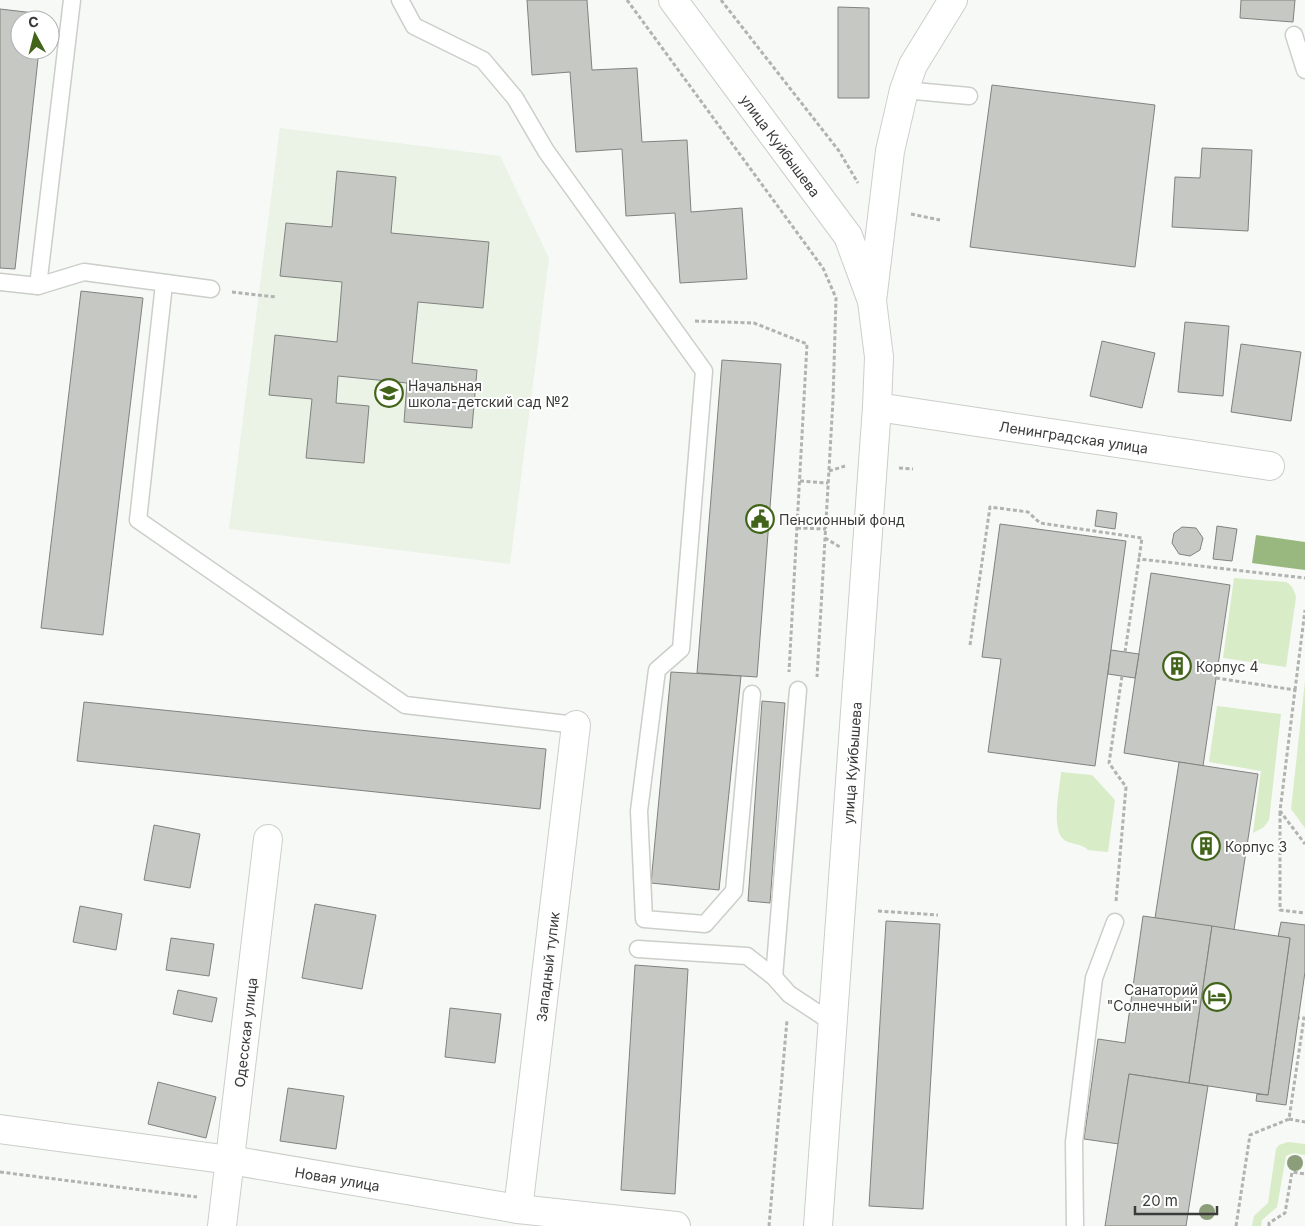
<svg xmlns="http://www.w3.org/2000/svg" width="1305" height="1226" font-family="Inter,sans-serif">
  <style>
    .built { fill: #ebf2e6 }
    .green { fill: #d8ecc8 }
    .water { fill: #99b87f }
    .building { fill: #c6c8c4; stroke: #80827e }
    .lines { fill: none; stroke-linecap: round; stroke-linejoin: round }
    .lane-casing { stroke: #cbcec9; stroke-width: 19 }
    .street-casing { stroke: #cbcec9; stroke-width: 30 }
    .secondary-casing { stroke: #cbcec9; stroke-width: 30 }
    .path { stroke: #b1b3b0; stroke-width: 3; stroke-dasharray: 4 2.5; stroke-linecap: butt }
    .lane { stroke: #fff; stroke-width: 16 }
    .street { stroke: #fff; stroke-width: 28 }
    .secondary { stroke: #fff; stroke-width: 28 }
    .tree { fill: #8c9d7a }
    .labels { text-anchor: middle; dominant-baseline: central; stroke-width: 4; stroke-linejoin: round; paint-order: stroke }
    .street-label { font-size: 14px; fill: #3b3c3a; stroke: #fff }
    .poi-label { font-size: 14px; fill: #3b3c3a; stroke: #fff; text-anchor: start }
  </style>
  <rect width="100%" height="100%" fill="#f6f9f5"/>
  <path class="built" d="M280 128 500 156 549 258 510 564 229 529Z"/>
  <g class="green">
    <path d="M1234 578 1286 582C1292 585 1294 590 1296 597L1286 667 1223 658Z"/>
    <path d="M1305 681V828L1291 809Z"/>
    <path d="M1217 706 1281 714 1269 820 1264 827 1253 833 1261 771 1209 762Z"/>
    <path d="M1061 772 1092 775 1115 800 1108 852 1088 850C1082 843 1070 845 1063 839 1051 827 1060 788 1061 772Z"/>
    <path d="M1288 1142 1305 1144V1155L1293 1153 1286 1156 1277 1207 1262 1220 1261 1226H1252L1254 1216 1268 1203 1276 1149 1279 1145Z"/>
  </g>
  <path class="water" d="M1256 535 1305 542V570L1252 563Z"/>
  <g class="building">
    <path d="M527 0H587L592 70 637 68 642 142 687 140 691 212 742 208 747 279 680 283 675 213 626 216 622 149 576 152 570 72 532 75Z"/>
    <path d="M1241 0H1295L1293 22 1240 18Z"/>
    <path d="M838 7 869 8V98H838Z"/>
    <path d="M0 9 43 14 42 20H20V50H39L15 269 0 268Z"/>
    <path d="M992 85 1155 105 1135 267 970 247Z"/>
    <path d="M1202 148 1252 150 1248 231 1172 227 1175 177 1200 178Z"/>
    <path d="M337 171 396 177 391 233 489 242 483 308 418 302 412 363 477 370 472 428 404 422 407 383 338 376 336 403 369 406 364 463 306 458 312 399 269 395 275 335 337 342 342 282 280 276 286 223 332 227Z"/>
    <path d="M81 291 143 298 103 635 41 628Z"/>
    <path d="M1185 322 1229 326 1223 396 1178 392Z"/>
    <path d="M1102 341 1155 353 1142 408 1090 396Z"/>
    <path d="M1241 344 1301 352 1291 421 1231 412Z"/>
    <path d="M722 360 781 364 757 677 697 673Z"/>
    <path d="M1097 510 1117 513 1115 529 1095 526Z"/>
    <path d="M1000 524 1126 541 1095 766 988 752 1001 659 982 657Z"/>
    <path d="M1217 526 1237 529 1232 561 1213 559Z"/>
    <path d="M1182 527 1196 528 1203 538 1200 550 1190 556 1179 554 1172 543 1174 533Z"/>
    <path d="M1151 573 1230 585 1203 766 1124 753Z"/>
    <path d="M1111 650 1139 654 1135 678 1108 674Z"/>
    <path d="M671 672 741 676 719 890 651 883Z"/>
    <path d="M762 701 785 703 770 903 748 901Z"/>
    <path d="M84 702 546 749 540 809 77 761Z"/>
    <path d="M1179 762 1258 774 1234 930 1155 918Z"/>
    <path d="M154 825 200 834 190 888 144 880Z"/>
    <path d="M315 904 376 915 362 989 302 978Z"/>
    <path d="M80 906 122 914 116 950 73 942Z"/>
    <path d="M1143 916 1212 926 1189 1083 1129 1074 1119 1144 1084 1139 1098 1039 1125 1043Z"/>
    <path d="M886 921 940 924 923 1209 869 1206Z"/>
    <path d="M1281 922 1305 925V972L1286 1105 1256 1101 1257 1094 1268 1095 1290 938 1278 937Z"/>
    <path d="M1212 926 1290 938 1268 1095 1189 1083Z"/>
    <path d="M171 938 214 944 209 976 166 970Z"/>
    <path d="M635 965 688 969 675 1194 621 1190Z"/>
    <path d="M178 990 217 998 212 1022 173 1014Z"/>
    <path d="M450 1008 501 1014 495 1063 445 1057Z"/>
    <path d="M1129 1074 1208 1086 1186 1226H1105Z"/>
    <path d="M158 1082 216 1097 206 1138 148 1124Z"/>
    <path d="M288 1088 344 1096 336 1149 280 1141Z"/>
  </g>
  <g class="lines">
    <defs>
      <g id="lane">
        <path d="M400 0 414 26 483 60 515 98 546 151 704 371 681 649 657 670 639 811 644 919 705 924 734 891 752 694"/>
        <path d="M1294 35 1305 70"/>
        <path d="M904 90 969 96"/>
        <path d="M0 282 38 286 84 272 211 289"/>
        <path d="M164 284 138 520 405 705 576 725"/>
        <path d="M38 286 72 0"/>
        <path d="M638 949 747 956 774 977 789 994 833 1023"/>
        <path d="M774 977 798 690"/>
        <path d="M1075 1226 1074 1142 1094 978 1115 922"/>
      </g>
      <g id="street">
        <path d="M872 301 890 151 904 90 913 65 953 0"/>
        <path id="s1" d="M877 407 1270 466"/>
        <path id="s2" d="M0 1129 230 1160 518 1209 676 1226"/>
        <path id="s3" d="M518 1209 576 725"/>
        <path id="s4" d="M222 1226 268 839"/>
      </g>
      <g id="secondary">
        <path id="s5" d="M673 0 848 236 872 301 879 357 877 407 818 1226"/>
      </g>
    </defs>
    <use href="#lane" class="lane-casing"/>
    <use href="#street" class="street-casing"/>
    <use href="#secondary" class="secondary-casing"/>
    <g class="path">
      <path d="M627 0 823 268 836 298 833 400 817 677"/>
      <path d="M721 0 839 151 858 183"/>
      <path d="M911 214 940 220"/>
      <path d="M232 292 276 297"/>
      <path d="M695 321 754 323 807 344 789 672"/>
      <path d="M899 468 913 469"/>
      <path d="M829 471 845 466"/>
      <path d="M800 481 828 483"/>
      <path d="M797 528 826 529"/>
      <path d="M825 538 840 547"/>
      <path d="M970 645 990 507 1028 512 1040 523 1142 538 1139 559"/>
      <path d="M1125 652 1139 559 1305 578"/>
      <path d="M1216 678 1295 690 1280 811 1305 844"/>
      <path d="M1295 690 1305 610"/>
      <path d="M1280 812V910L1305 913"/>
      <path d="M1116 901 1126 787 1109 763 1122 676"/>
      <path d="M878 911 938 915"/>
      <path d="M1289 1119 1305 1122"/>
      <path d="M0 1172 197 1197"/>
      <path d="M769 1226 787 1020"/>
      <path d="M1236 1226 1250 1135 1289 1119 1304 1018H1299"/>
      <path d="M1269 1226V1223L1285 1213 1292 1172 1305 1174"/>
    </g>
    <use href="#lane" class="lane"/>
    <use href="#street" class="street"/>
    <use href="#secondary" class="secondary"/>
  </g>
  <g class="tree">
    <circle cx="1295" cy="1163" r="8"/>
    <circle cx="1207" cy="1212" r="8"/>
  </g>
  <defs>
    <symbol id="school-ring" viewBox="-11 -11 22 22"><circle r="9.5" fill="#fff" stroke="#42641a" stroke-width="1.5"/><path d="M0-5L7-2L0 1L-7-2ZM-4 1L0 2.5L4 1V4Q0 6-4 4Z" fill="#42641a"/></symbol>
    <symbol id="civic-ring" viewBox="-11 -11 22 22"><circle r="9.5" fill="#fff" stroke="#42641a" stroke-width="1.5"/><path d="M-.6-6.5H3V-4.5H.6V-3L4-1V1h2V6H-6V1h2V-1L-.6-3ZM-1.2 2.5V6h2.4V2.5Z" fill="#42641a"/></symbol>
    <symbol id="building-ring" viewBox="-11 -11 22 22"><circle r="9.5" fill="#fff" stroke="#42641a" stroke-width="1.5"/><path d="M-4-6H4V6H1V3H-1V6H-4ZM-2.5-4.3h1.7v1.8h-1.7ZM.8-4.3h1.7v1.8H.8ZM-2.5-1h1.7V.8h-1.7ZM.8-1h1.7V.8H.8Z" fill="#42641a"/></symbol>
    <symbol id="hotel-ring" viewBox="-11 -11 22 22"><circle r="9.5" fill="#fff" stroke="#42641a" stroke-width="1.5"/><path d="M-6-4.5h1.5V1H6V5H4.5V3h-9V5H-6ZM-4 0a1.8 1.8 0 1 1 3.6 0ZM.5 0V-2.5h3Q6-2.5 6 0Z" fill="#42641a"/></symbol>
  </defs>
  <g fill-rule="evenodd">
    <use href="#school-ring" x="373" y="377" width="32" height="32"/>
    <use href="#civic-ring" x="744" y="503" width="32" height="32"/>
    <use href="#building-ring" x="1161" y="650" width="32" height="32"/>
    <use href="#building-ring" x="1190" y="830" width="32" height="32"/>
    <use href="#hotel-ring" x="1201" y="981" width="32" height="32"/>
  </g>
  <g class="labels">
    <g class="street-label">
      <text stroke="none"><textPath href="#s5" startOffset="181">улица Куйбышева</textPath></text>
      <text stroke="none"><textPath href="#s1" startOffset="199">Ленинградская улица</textPath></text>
      <text transform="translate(852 763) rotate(-86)">улица Куйбышева</text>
      <text stroke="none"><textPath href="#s3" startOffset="244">Западный тупик</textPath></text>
      <text stroke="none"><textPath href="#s4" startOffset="195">Одесская улица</textPath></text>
      <text stroke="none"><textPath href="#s2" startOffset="341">Новая улица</textPath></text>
    </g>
    <g class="poi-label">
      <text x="408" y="385">Начальная<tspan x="408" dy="16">школа-детский сад №2</tspan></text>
      <text x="779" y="519">Пенсионный фонд</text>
      <text x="1196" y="666">Корпус 4</text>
      <text x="1225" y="846">Корпус 3</text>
      <text x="1198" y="989" text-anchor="end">Санаторий<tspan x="1198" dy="16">"Солнечный"</tspan></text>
    </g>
  </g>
  <g transform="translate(35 35) rotate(353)"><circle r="24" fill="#ffffff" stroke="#b1b1b0"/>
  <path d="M0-4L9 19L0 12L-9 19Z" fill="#42641a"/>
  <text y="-8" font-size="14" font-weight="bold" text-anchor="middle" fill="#3b3c3a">С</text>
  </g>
  <path d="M1135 1206v8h82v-8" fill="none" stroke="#3b3c3a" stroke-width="2.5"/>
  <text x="1142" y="1206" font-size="15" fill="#3b3c3a" stroke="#ffffff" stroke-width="4" paint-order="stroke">20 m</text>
</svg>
